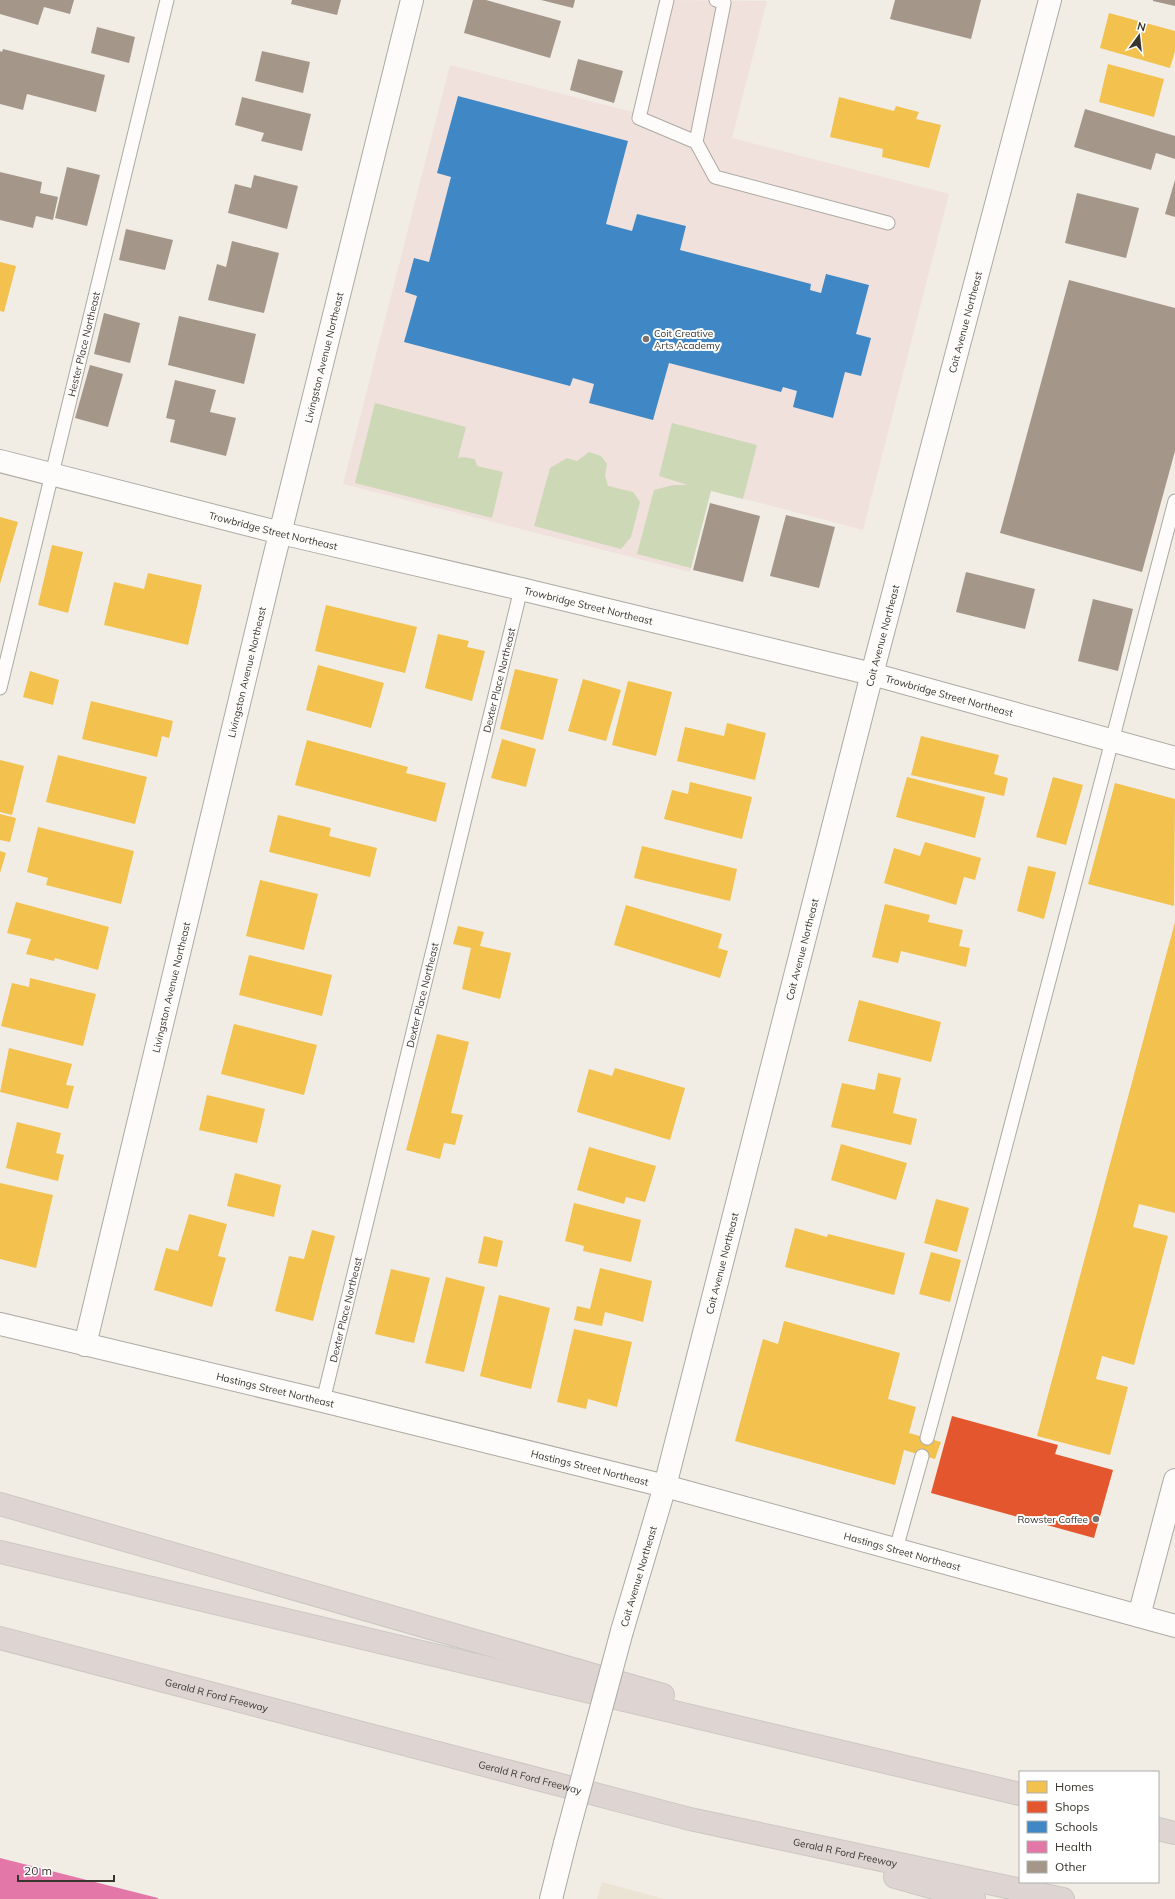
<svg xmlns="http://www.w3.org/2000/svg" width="1175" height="1899" font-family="Mulish,sans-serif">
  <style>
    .built { fill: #ebe3d3 }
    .education { fill: #f1e1dc }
    .green { fill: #cdd8b7 }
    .homes { fill: #f2c14e }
    .shops { fill: #e4572e }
    .schools { fill: #3f88c5 }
    .health { fill: #e377a8 }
    .building { fill: #a49789 }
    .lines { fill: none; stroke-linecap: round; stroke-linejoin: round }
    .service-casing { stroke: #aca9a2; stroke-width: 15 }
    .minor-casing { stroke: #aca9a2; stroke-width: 24 }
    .tertiary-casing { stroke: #aca9a2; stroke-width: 24 }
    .motorway-casing { stroke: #cbc8c4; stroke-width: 24 }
    .service { stroke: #fdfcfb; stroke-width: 13 }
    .minor { stroke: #fdfcfb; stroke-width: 22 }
    .tertiary { stroke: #fdfcfb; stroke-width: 22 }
    .motorway { stroke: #ded4d1; stroke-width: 22 }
    .tertiary-bridge-casing { stroke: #aca9a2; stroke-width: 24; stroke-linecap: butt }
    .tertiary-bridge { stroke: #fdfcfb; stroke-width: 22 }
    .poi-dot { fill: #79756e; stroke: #fff; stroke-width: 1.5 }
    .labels { text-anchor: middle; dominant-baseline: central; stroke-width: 4; stroke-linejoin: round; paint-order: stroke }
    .street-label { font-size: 10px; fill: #38352e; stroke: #fff }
    .poi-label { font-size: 10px; fill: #38352e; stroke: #fff; text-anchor: start }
  </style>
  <rect width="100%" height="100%" fill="#f1ede5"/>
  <path class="built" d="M602 1882 664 1899H597Z"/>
  <path class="education" d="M666 0 767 1 732 138 949 194 863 530 711 490 690 572 343 484 450 65 637 113Z"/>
  <g class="green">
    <path d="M375 403 466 427 458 458 463 457 475 459 477 466 503 472 492 518 355 483Z"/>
    <path d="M672 423 757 445 743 499 711 491 691 568 637 554 654 490 673 485H688L659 476Z"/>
    <path d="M589 452 601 456 607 464 605 476 608 486 633 492 640 502 631 537 621 549 534 526 550 468 567 458 577 461Z"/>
  </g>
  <g class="homes">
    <path d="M1109 13 1175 31V51L1170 68 1100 48Z"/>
    <path d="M1108 64 1164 79 1154 117 1099 102Z"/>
    <path d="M839 97 894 111 896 106 919 112 916 119 941 125 929 168 882 157 883 149 830 137Z"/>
    <path d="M0 262 16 266 4 312 0 311Z"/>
    <path d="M0 517 18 522 0 584Z"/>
    <path d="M52 545 83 552 68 613 38 605Z"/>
    <path d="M148 573 202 585 188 645 104 625 114 582 144 589Z"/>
    <path d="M326 605 417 627 405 673 315 651Z"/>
    <path d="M438 634 469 641 467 647 485 651 472 701 425 688Z"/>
    <path d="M318 665 384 683 371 728 306 710Z"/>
    <path d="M515 669 558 679 543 740 500 729Z"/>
    <path d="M30 671 59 680 53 705 23 697Z"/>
    <path d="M583 679 621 690 606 741 568 731Z"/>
    <path d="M628 681 672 692 656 756 612 745Z"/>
    <path d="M91 701 173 721 169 738 162 736 157 757 82 739Z"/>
    <path d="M727 723 766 733 755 780 677 761 685 727 724 736Z"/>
    <path d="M921 736 999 755 994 774 1008 778 1004 796 911 775Z"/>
    <path d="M502 739 536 749 526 787 491 778Z"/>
    <path d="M307 740 408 767 406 773 446 783 436 822 295 785Z"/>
    <path d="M58 755 147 777 135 824 46 802Z"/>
    <path d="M0 760 24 766 12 815 0 812Z"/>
    <path d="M907 777 985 797 975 838 896 817Z"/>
    <path d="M1053 777 1083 785 1066 845 1036 837Z"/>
    <path d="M690 782 752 797 742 839 664 819 672 790 688 794Z"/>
    <path d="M1115 783 1175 799 1174 906 1088 884Z"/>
    <path d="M0 814 16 818 10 842 0 840Z"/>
    <path d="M278 815 331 828 329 836 377 848 370 877 269 852Z"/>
    <path d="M38 827 134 851 121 904 46 885 48 878 27 872Z"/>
    <path d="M925 842 981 858 975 880 964 877 956 905 884 883 894 848 920 856Z"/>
    <path d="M642 846 737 869 730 901 634 878Z"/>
    <path d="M0 851 6 853 0 873Z"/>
    <path d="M1028 866 1056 872 1044 919 1017 911Z"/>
    <path d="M260 880 318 894 304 950 246 936Z"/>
    <path d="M16 902 109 927 98 970 55 958 54 961 26 954 31 939 7 933Z"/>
    <path d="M885 904 930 915 928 922 963 930 959 946 970 948 966 967 901 951 898 963 872 957Z"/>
    <path d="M626 905 722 934 718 948 728 951 720 978 614 945Z"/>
    <path d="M1175 922V1213L1139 1204 1133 1227 1168 1236 1134 1365 1102 1356 1096 1379 1128 1387 1110 1455 1037 1436Z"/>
    <path d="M458 926 484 932 480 946 511 953 500 999 462 989 471 948 453 944Z"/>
    <path d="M249 955 332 975 322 1016 239 995Z"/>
    <path d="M30 978 96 994 83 1046 1 1026 12 983 29 987Z"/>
    <path d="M859 1000 941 1022 931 1062 848 1041Z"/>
    <path d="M234 1024 317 1045 304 1095 221 1074Z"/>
    <path d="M437 1034 469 1042 451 1113 463 1115 455 1145 444 1143 440 1159 406 1150Z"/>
    <path d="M9 1048 72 1064 66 1085 74 1086 68 1109 0 1092Z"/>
    <path d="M615 1068 685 1088 670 1140 577 1112 589 1069 612 1076Z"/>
    <path d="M878 1073 901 1078 893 1113 917 1119 911 1145 831 1127 842 1083 875 1090Z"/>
    <path d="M207 1095 265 1109 257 1143 199 1130Z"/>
    <path d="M17 1122 61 1133 56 1153 64 1155 58 1181 6 1168Z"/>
    <path d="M841 1144 907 1163 896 1200 831 1180Z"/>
    <path d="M589 1147 656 1166 645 1202 626 1197 624 1204 577 1190Z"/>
    <path d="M235 1173 281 1185 274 1217 227 1206Z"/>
    <path d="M0 1183 53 1195 36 1268 0 1259Z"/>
    <path d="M936 1199 969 1208 957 1252 924 1243Z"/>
    <path d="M574 1203 641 1220 631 1262 583 1251 584 1246 565 1241Z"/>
    <path d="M189 1214 227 1224 218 1256 226 1258 212 1307 154 1290 166 1248 178 1251Z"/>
    <path d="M795 1228 827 1237 828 1234 905 1253 894 1295 785 1267Z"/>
    <path d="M312 1230 335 1236 313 1321 275 1311 289 1256 304 1259Z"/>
    <path d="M484 1236 503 1241 497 1267 478 1263Z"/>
    <path d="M931 1252 961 1260 950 1302 919 1294Z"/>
    <path d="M600 1268 652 1281 643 1322 605 1312 602 1326 574 1320 577 1306 590 1309Z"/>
    <path d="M391 1269 430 1278 414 1343 375 1334Z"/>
    <path d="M446 1277 485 1287 464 1372 425 1363Z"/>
    <path d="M499 1295 550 1308 531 1389 480 1376Z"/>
    <path d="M784 1321 900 1353 888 1399 916 1407 909 1433 941 1442 935 1459 904 1450 895 1485 735 1441 763 1339 778 1344Z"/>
    <path d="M574 1329 632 1342 617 1407 588 1399 586 1409 557 1402Z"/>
  </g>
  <path class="shops" d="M952 1416 1058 1445 1055 1454 1113 1470 1094 1538 931 1493Z"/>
  <path class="schools" d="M458 96 628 141 606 224 632 231 637 214 686 226 680 250 811 284 810 290 821 293 826 274 869 285 856 334 871 338 861 376 845 372 833 418 793 407 797 391 783 387 781 392 669 363 653 420 589 403 594 384 573 378 570 386 404 342 417 296 405 292 414 258 429 262 451 177 437 173Z"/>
  <path class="health" d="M0 1858 158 1898V1899H0Z"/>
  <g class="building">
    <path d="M0 0H74L70 14 44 7 38 25 0 14Z"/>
    <path d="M292 0H341L337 15 291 4Z"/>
    <path d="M473 0H486L561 21 550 58 464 33Z"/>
    <path d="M541 0H575L573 8Z"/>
    <path d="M895 0H981L971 39 890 19Z"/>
    <path d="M1175 0V6L1153 1V0Z"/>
    <path d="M97 27 135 37 129 63 91 53Z"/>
    <path d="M3 49 105 75 96 112 27 94 23 110 0 104V51L2 52Z"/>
    <path d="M262 51 310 62 303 93 255 81Z"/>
    <path d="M578 59 623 71 614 103 570 90Z"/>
    <path d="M242 97 311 114 302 151 261 141 264 133 235 125Z"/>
    <path d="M1085 109 1175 136V159L1156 153 1151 170 1074 147Z"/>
    <path d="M67 167 100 175 87 226 55 218Z"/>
    <path d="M0 172 42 182 40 193 58 197 53 220 36 216 33 228 0 220Z"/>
    <path d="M254 175 298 186 287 229 228 213 235 184 251 188Z"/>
    <path d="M1175 180V217L1165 214Z"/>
    <path d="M1077 193 1139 208 1126 258 1065 243Z"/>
    <path d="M126 229 173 240 165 270 119 260Z"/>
    <path d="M232 241 279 253 264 313 208 300 217 264 226 267Z"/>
    <path d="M1069 280 1175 308V451L1142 572 1000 533Z"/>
    <path d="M104 313 140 323 130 363 94 354Z"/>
    <path d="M179 316 256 334 244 384 168 365Z"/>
    <path d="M90 365 123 374 108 427 75 418Z"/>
    <path d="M175 380 216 390 210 412 236 418 226 456 170 442 175 420 166 418Z"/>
    <path d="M710 503 760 516 743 582 693 570Z"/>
    <path d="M786 515 835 527 819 588 770 576Z"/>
    <path d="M966 572 1035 589 1025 629 956 612Z"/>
    <path d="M1093 599 1133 609 1118 671 1078 661Z"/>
  </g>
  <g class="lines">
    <defs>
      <g id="service">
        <path d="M667 0 639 118 696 142"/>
        <path d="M716 0 724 3 696 142 715 177 888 223"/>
        <path id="s1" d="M0 688 167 0"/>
        <path id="s2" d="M323 1401 521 589"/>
        <path d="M927 1438 984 1228 1175 501"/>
        <path d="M896 1549 922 1456"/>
      </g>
      <g id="minor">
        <path id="s3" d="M0 461 281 533 521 589 872 674 1175 758"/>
        <path id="s4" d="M0 1324 323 1401 665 1486"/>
        <path id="s5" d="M85 1345 271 570 412 0"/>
        <path d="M1139 1616 1175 1480"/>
      </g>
      <g id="tertiary">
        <path id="s6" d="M665 1486 1175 1626"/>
        <path id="s7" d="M622 1631 665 1486 872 674 1050 0"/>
        <path d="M551 1899 565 1843"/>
      </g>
      <g id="motorway">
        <path d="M0 1504 663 1695"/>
        <path d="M0 1552 1020 1794"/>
        <path id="s8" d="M0 1638 690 1819 1063 1899"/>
        <path d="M1158 1829 1175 1833"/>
        <path d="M895 1877 974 1899"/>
      </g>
    </defs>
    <use href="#service" class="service-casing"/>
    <use href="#minor" class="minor-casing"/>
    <use href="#tertiary" class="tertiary-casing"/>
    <use href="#motorway" class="motorway-casing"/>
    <use href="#service" class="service"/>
    <use href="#minor" class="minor"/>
    <use href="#tertiary" class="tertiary"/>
    <use href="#motorway" class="motorway"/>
    <defs>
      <path id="tertiary-bridge" d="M565 1843 622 1631"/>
    </defs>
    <use href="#tertiary-bridge" class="tertiary-bridge-casing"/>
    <use href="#tertiary-bridge" class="tertiary-bridge"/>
  </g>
  <g class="poi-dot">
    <circle cx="646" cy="339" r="4"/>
    <circle cx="1096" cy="1519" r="4"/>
  </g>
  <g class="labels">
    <g class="street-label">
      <text stroke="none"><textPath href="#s7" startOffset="1353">Coit Avenue Northeast</textPath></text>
      <text stroke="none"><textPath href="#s1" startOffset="354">Hester Place Northeast</textPath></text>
      <text stroke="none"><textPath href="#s5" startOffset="1016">Livingston Avenue Northeast</textPath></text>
      <text stroke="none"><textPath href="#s3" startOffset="282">Trowbridge Street Northeast</textPath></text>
      <text stroke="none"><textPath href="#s3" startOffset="606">Trowbridge Street Northeast</textPath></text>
      <text stroke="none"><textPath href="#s7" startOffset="1029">Coit Avenue Northeast</textPath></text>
      <text stroke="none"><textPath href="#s5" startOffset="692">Livingston Avenue Northeast</textPath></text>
      <text stroke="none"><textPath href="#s2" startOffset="742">Dexter Place Northeast</textPath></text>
      <text stroke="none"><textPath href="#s3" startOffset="978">Trowbridge Street Northeast</textPath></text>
      <text stroke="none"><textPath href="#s7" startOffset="705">Coit Avenue Northeast</textPath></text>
      <text stroke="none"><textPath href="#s5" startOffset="368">Livingston Avenue Northeast</textPath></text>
      <text stroke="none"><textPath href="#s2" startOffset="418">Dexter Place Northeast</textPath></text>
      <text stroke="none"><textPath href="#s7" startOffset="381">Coit Avenue Northeast</textPath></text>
      <text stroke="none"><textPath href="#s2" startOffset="94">Dexter Place Northeast</textPath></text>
      <text stroke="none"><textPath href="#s4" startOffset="283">Hastings Street Northeast</textPath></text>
      <text stroke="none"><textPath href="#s4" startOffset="607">Hastings Street Northeast</textPath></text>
      <text stroke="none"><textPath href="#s6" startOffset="246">Hastings Street Northeast</textPath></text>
      <text stroke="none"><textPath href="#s7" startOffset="57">Coit Avenue Northeast</textPath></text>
      <text stroke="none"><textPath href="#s8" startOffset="224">Gerald R Ford Freeway</textPath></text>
      <text stroke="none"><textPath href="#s8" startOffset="548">Gerald R Ford Freeway</textPath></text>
      <text stroke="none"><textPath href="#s8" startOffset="872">Gerald R Ford Freeway</textPath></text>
    </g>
    <g class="poi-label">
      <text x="654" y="333">Coit Creative<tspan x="654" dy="12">Arts Academy</tspan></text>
      <text x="1088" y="1519" text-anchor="end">Rowster Coffee</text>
    </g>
  </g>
  <rect x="1019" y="1771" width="140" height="112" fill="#ffffff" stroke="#afaeab"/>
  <rect x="1027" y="1781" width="20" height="12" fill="#f2c14e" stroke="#afaeab"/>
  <text x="1055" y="1791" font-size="12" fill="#38352e">Homes</text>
  <rect x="1027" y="1801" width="20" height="12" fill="#e4572e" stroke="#afaeab"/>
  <text x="1055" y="1811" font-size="12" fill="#38352e">Shops</text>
  <rect x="1027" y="1821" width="20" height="12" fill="#3f88c5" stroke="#afaeab"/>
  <text x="1055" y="1831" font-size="12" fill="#38352e">Schools</text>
  <rect x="1027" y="1841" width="20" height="12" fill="#e377a8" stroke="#afaeab"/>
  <text x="1055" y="1851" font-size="12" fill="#38352e">Health</text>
  <rect x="1027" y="1861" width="20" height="12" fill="#a49789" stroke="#afaeab"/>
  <text x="1055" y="1871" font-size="12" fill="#38352e">Other</text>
  <g transform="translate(1139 36) rotate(15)" stroke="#ffffff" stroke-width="3" paint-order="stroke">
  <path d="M0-3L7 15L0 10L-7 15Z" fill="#38352e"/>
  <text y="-6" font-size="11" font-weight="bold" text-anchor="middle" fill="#38352e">N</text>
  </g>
  <path d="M18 1875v6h96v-6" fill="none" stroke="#38352e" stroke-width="2"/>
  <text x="24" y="1875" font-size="12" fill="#38352e" stroke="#ffffff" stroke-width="3" paint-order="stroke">20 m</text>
</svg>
